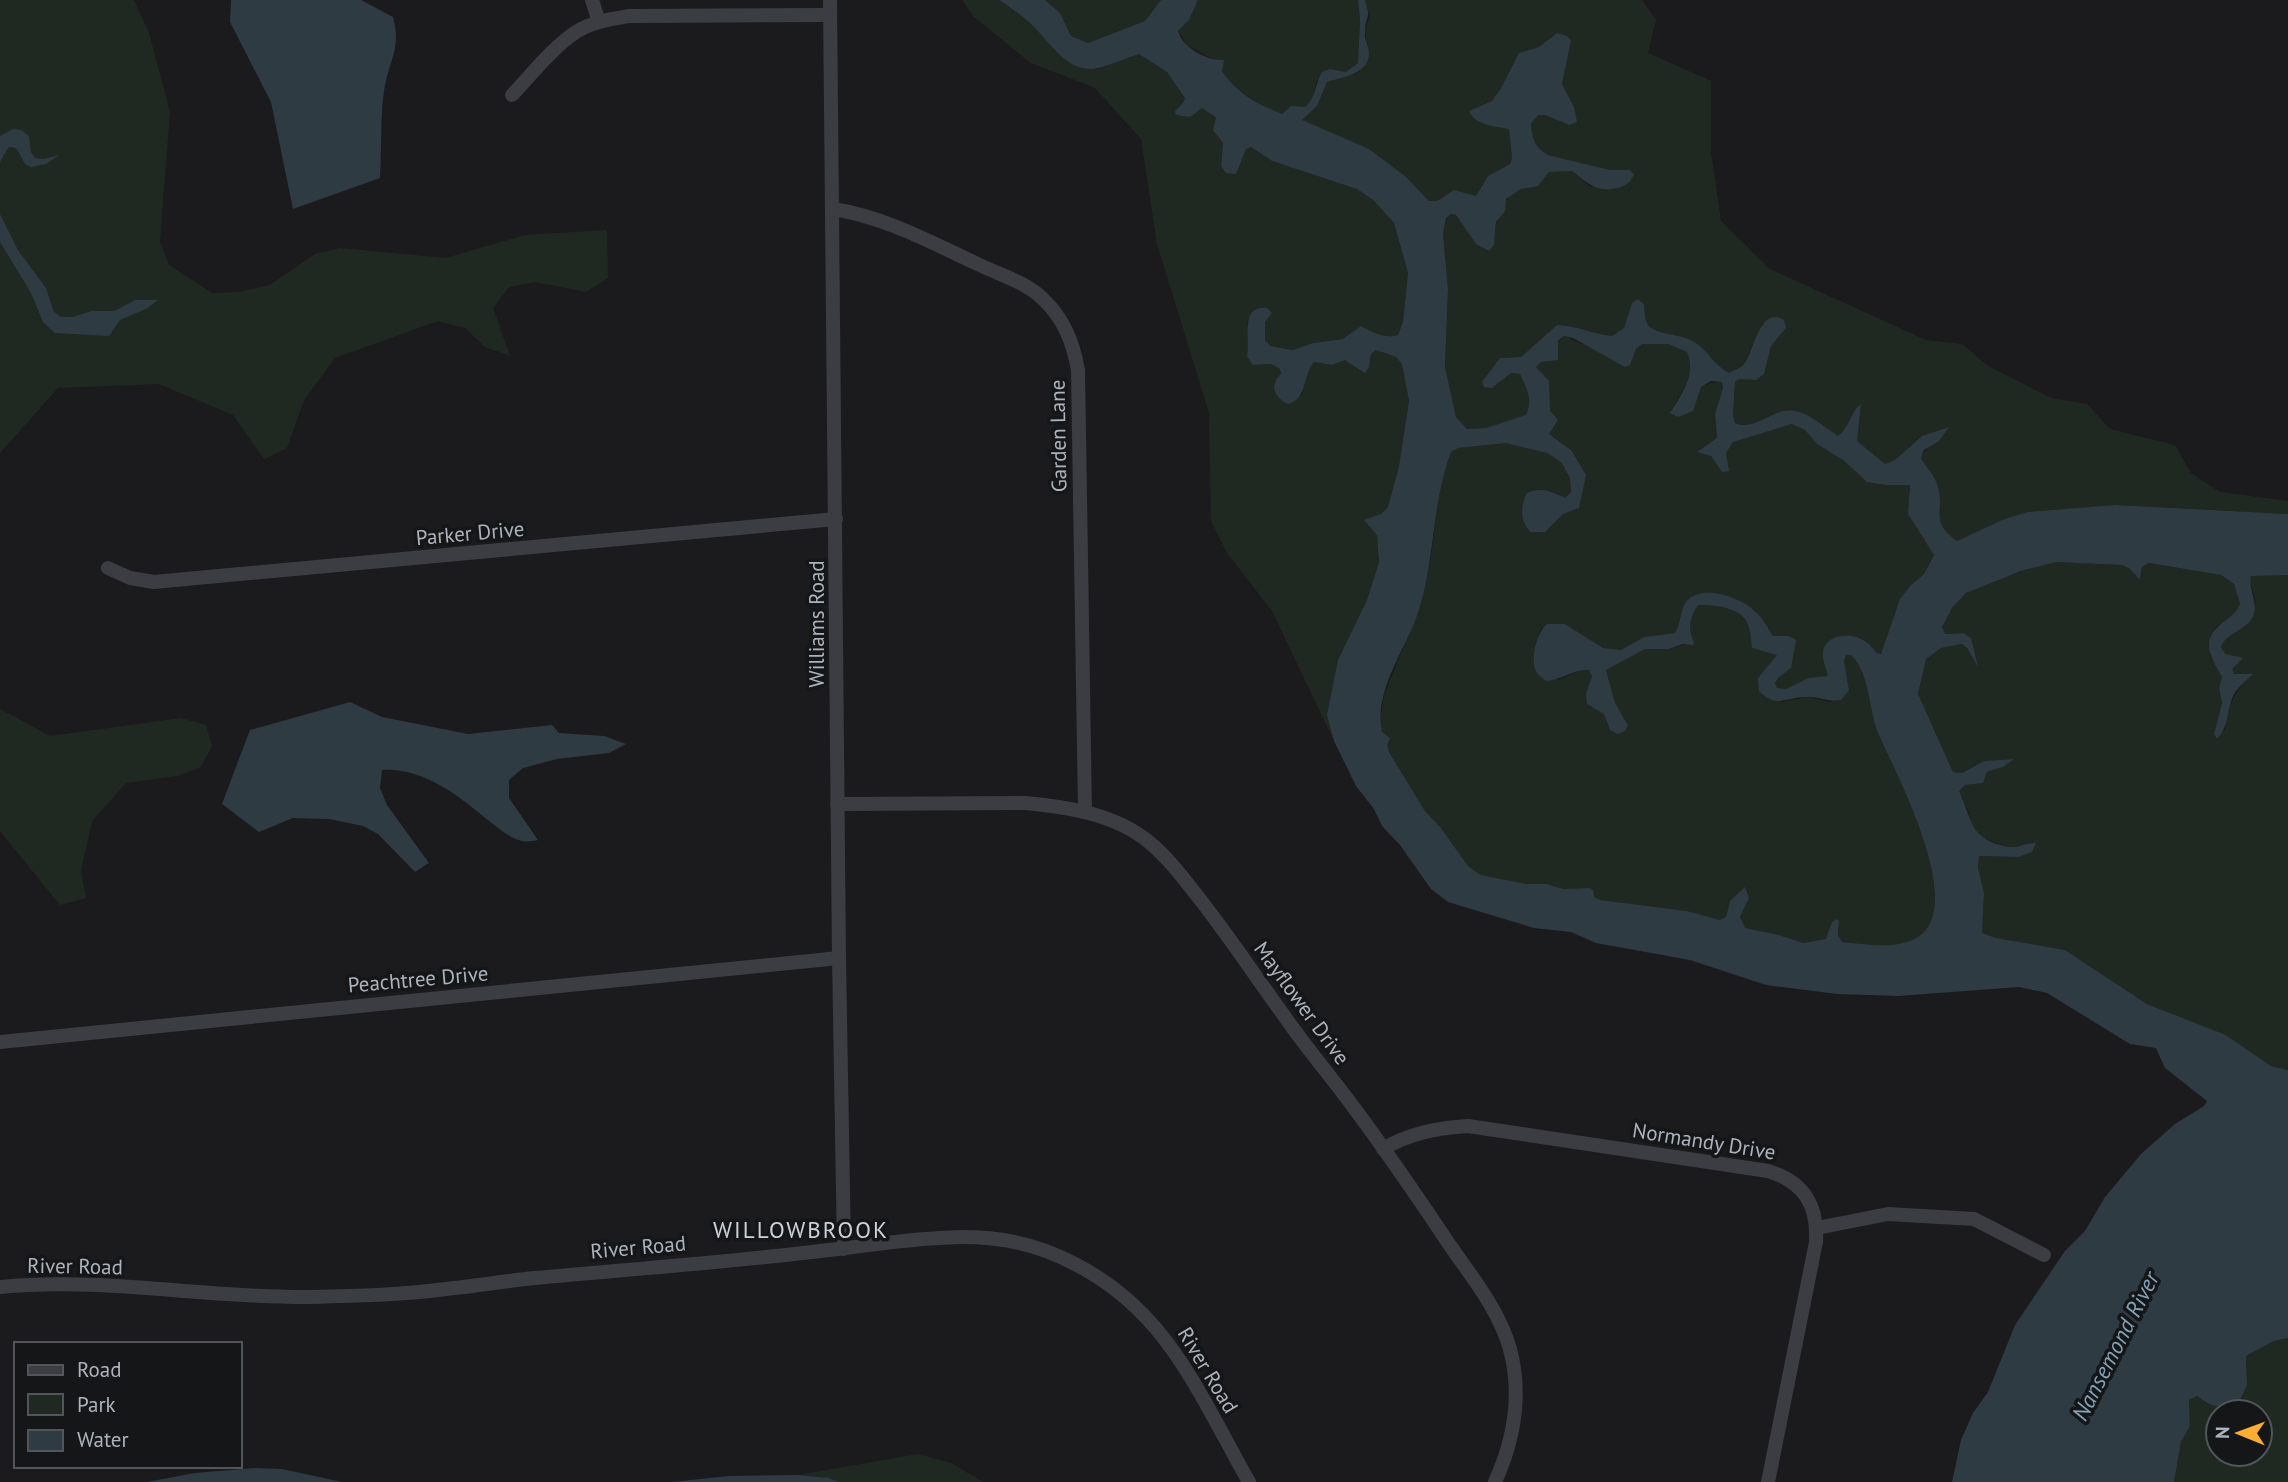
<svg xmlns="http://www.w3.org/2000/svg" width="2288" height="1482" font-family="'PT Sans',sans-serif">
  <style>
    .green { fill: #202921; fill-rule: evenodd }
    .water { fill: #2f3b42; fill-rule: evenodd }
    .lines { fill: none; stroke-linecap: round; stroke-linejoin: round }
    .minor { stroke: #3b3d42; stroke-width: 14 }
    .labels { text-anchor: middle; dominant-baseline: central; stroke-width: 7; stroke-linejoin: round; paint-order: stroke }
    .street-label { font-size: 21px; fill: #adb3bd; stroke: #151618 }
    .neighbourhood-label { font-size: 23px; letter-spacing: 2px; fill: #ced1d9; stroke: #151618 }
    .water-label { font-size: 23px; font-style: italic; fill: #83a3b9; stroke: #151618 }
  </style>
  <rect width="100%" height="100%" fill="#1b1b1d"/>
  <g class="green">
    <path d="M0 0H134L149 33 170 112 160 241 169 265 212 293 239 292 270 285 315 254 340 248 446 258 525 235 607 230 608 278 586 292 535 282 509 287 493 308 510 356 485 347 465 328 438 321 335 358 304 400 287 448 264 459 233 415 159 384 58 388 0 453V242L31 293 43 322 120 320 146 309 135 300 114 311H91L73 317H61L54 313 46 288 18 250 0 214V162L9 147 16 148 25 164 56 156 43 159 35 158 31 152 29 136 13 130 0 136Z"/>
    <path d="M962 0H999L1029 21 1055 50 1097 69 1139 54 1167 72 1185 98 1183 103 1175 111 1202 108 1216 119 1223 143 1221 166 1236 173 1246 148 1251 147 1272 161 1357 189 1373 200 1394 223 1408 273 1403 322 1398 335C1386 339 1371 332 1361 326L1344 339 1313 343 1293 350 1270 346 1265 340V322L1247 321 1253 365 1271 364 1280 369 1281 374 1302 396 1307 370 1314 362 1332 365 1345 360 1369 367 1371 354 1376 350 1396 357 1402 364 1409 401 1399 466 1388 507 1381 514 1377 535 1379 562 1367 600 1338 661 1328 715 1334 741 1272 611 1227 553 1211 521 1209 413 1157 244 1141 139 1095 88 1031 63 974 17Z"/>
    <path d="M1045 0H1161L1145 21 1088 43 1071 36 1060 13Z"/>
    <path d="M1198 0H1358L1360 19 1358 63 1346 72 1330 69 1316 82 1313 100 1305 107 1282 114 1267 109 1229 83 1217 61 1187 45 1178 31 1189 20Z"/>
    <path d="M1365 0H1642L1656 20 1648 53 1711 81V152L1721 221 1770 269 1926 340 1962 344 1988 366 2051 398 2087 404 2110 429 2175 445 2191 473 2220 492 2288 501V514L2116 505 2002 520 1957 541C1929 520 1945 514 1938 487 1936 477 1926 467 1921 458 1926 445 1940 441 1948 427L1922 436 1895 460 1885 464 1857 441 1861 405C1849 412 1849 428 1838 437 1821 425 1804 410 1782 412 1766 413 1753 431 1735 423L1733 415 1735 382 1739 378 1756 380 1764 374 1771 346 1786 328 1763 324 1743 365 1729 373C1713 365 1707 349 1691 340 1679 334 1658 335 1649 326 1644 320 1645 311 1644 304L1632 303 1624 328 1612 336C1594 333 1574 325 1557 325L1521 357 1500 358 1492 388 1511 373 1520 374C1527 389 1533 400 1526 416L1486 428 1467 429 1456 417 1445 367 1448 289 1443 234 1447 218 1451 214 1456 215 1476 244 1494 245C1496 223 1498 198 1522 189 1540 182 1535 190 1549 172L1572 171 1591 187 1629 170H1610L1548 155C1535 147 1532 139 1531 124L1538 115H1545L1568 125 1574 107 1562 84 1571 41 1557 33 1539 47 1519 53 1501 88 1492 101 1469 111 1480 123 1509 129 1512 158 1510 164 1488 176 1476 197 1454 190 1437 201H1429L1406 177 1302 120 1317 106 1327 82 1358 73 1369 54 1365 31 1370 15Z"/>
    <path d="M1564 336 1630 365 1636 349 1642 344H1668L1687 352C1697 374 1680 394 1670 413 1686 400 1700 381 1722 382L1723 388 1715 414 1717 438 1698 452 1711 456 1722 472 1726 453 1733 442 1792 424 1805 430 1817 444 1843 460 1867 482 1886 485 1910 484 1908 514 1934 554 1924 574 1910 586 1900 599 1881 654 1877 653 1867 642 1859 637 1829 676 1808 678 1786 689 1777 688 1775 683 1778 678 1791 668 1789 636H1773L1756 611 1731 598 1685 603 1679 627 1675 633 1644 637 1621 650 1603 648 1565 624H1547L1540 630 1534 662 1559 680 1583 669 1589 670 1592 676 1586 693 1604 714 1610 730 1628 724 1615 704 1606 670 1645 649H1669L1694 642C1688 628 1689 618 1697 605 1714 605 1741 607 1748 625 1751 632 1751 641 1753 648L1778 655 1758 678 1781 702 1807 697 1830 702 1849 690 1844 661 1846 655H1851C1871 675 1868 711 1879 735 1896 774 1969 909 1916 938 1894 950 1866 944 1842 942L1838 936 1839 922H1832L1827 939 1803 943 1779 935 1744 928 1740 917 1749 898 1730 900 1726 917 1720 920 1687 911 1599 900 1594 897 1590 888 1563 889 1547 884H1526L1481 875 1468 866 1441 828 1425 811 1389 752 1382 732 1380 724 1384 695 1419 610 1431 557 1441 479 1451 452 1458 448 1506 443 1547 453 1561 462 1570 478 1571 492 1566 498 1548 490 1545 532 1563 514 1579 508 1571 450 1549 434V381L1536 367Z"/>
    <path d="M2056 562 2122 565 2129 568 2141 579 2142 567 2149 563 2221 575 2234 584 2241 604 2238 611 2215 628 2210 656 2222 677 2219 688 2222 703 2214 733 2225 730C2230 702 2232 695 2252 675L2234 674 2221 648 2224 638 2246 626 2256 603 2250 581 2251 576 2288 575V1070L2271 1066 2226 1035 2147 1004 2065 950 1996 938 1982 933 1984 893 1978 868 1979 856 2018 857 2032 842 2012 848 1980 837 1972 828 1969 812 1959 791 1965 785 1983 783 1987 772 2003 767 2013 759 1984 761 1961 773 1953 772 1918 694 1926 659 1941 648 1962 644 1967 648 1976 664 1963 633 1944 634 1942 626C1948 614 1954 604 1964 595 1978 583 2036 567 2056 562Z"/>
    <path d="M0 709 50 736 181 718 206 725 212 746 200 768 177 776 126 783 92 821 81 871 86 898 60 905 0 831Z"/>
    <path d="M2288 1338V1482H2174L2181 1442 2190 1426 2189 1400 2197 1396 2209 1405 2247 1385 2246 1356 2274 1341ZM2218 1412H2260V1454H2218Z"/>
    <path d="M918 1454 951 1463 983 1482H839L829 1478 798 1475Z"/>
  </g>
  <g class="water">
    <path d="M231 0H361L393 17C401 47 391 57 385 85 380 110 382 151 380 178L293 209 271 102 230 22Z"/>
    <path d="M999 0H1045L1060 13 1071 36 1088 43 1145 21 1161 0H1198L1189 20 1178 31C1183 48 1207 61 1224 60L1222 71C1234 91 1260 106 1282 114L1291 106 1305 107C1316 98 1315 84 1322 72L1330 69 1346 72 1358 63 1360 19 1358 0H1365C1372 21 1365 14 1365 32 1364 39 1369 46 1369 53 1369 74 1343 77 1327 82L1317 106 1302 120 1369 149 1406 177 1429 201H1437L1454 190 1476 196 1488 176 1510 164 1512 158 1509 129C1494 126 1476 126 1469 111L1492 101 1501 88 1519 53 1539 47 1557 33 1567 36 1571 41 1562 84 1574 107 1577 122 1569 125 1545 115H1538L1531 124C1532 139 1535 147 1548 155L1610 170H1629L1634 174C1631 182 1626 186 1617 188 1597 193 1587 183 1572 171L1549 172 1538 186 1521 189 1506 199 1505 211 1496 222 1494 245 1489 251 1476 244 1456 215 1451 214 1446 218 1443 234 1448 289 1445 367 1456 417 1467 429 1486 428 1526 415C1533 400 1527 389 1520 374L1511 373 1492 388 1484 387 1482 382 1500 358 1521 357 1557 325C1575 325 1594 334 1612 336L1624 328 1632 303 1638 299 1644 304C1645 311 1644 320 1649 326 1658 335 1679 334 1691 340 1707 348 1713 365 1729 373 1733 370 1741 368 1744 364 1754 351 1760 305 1784 320L1786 328 1771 346 1764 374 1756 380 1739 379 1735 382 1733 415 1735 423C1755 432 1773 407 1794 411 1810 413 1824 427 1838 436 1849 428 1850 412 1861 404L1857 441 1885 464 1895 460 1922 436 1949 427 1939 441 1924 450 1921 458C1926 467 1936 477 1938 487 1945 513 1929 520 1957 541L2002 520 2028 512 2116 505 2288 514V575L2251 576C2248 590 2259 602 2253 616 2246 632 2227 631 2221 647L2225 654 2243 658 2232 669 2234 674H2253C2246 681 2237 688 2233 696 2226 713 2230 725 2217 739L2214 734 2222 703 2219 688 2222 677C2208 653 2200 639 2226 620 2232 615 2237 612 2240 604L2234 584 2221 575 2149 563 2142 567 2140 580 2129 568 2122 565 2056 562 2021 571 1966 593 1952 608 1942 627 1945 634 1963 633 1971 638 1978 667 1967 648 1962 644 1941 648 1926 659 1918 694 1953 772 1962 773 1984 761 2014 759 2003 767 1987 772 1983 783 1965 785 1959 791C1974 823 1969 840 2010 847 2018 848 2027 842 2036 843L2032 852 2018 857 1979 856 1978 868 1984 893 1982 933 1996 938 2065 950 2147 1004 2226 1035 2271 1066 2288 1070V1338L2274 1341 2246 1356 2247 1385 2239 1402C2219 1407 2215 1410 2197 1396L2189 1400 2190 1426 2181 1442 2174 1482H1952L1961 1440 1973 1413 1988 1392 2015 1325 2065 1251 2085 1231 2105 1197 2141 1154 2175 1124 2204 1106 2207 1101 2165 1068 2156 1048 2130 1044 2047 993 2019 987 1898 996 1837 994 1766 985 1690 960 1596 943 1571 932 1534 928 1448 902 1431 889 1400 845 1382 826 1374 809 1356 786 1334 741 1327 715 1338 660 1367 600 1379 562 1377 535 1364 520 1381 514 1388 507 1399 466 1409 401 1402 364 1396 357 1376 350 1371 354 1369 367 1365 373 1345 360 1332 365 1314 362C1302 376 1308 399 1288 404 1274 397 1269 385 1281 374L1280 369 1271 364 1253 365 1247 356C1251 339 1239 305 1267 308L1272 313 1265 322V340L1270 346 1293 350 1313 343 1343 339 1361 326C1371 332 1386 339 1398 335L1403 322 1408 273 1394 223 1373 200 1357 189 1272 161 1251 147 1246 149 1236 174 1226 173 1221 166 1223 143 1213 130 1216 118 1202 108 1190 117 1176 115 1175 111 1183 103 1185 98 1167 72 1139 54C1126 58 1112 65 1098 68 1067 75 1049 40 1029 22 1020 14 1009 7 999 0ZM1564 336 1573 338 1625 367 1630 365 1636 349 1642 344H1668L1687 352C1697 374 1681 395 1670 413L1678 417 1693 411 1701 387 1711 381 1722 382 1723 388 1715 414 1717 438 1697 452 1711 456 1722 472 1729 471 1726 453 1733 442 1792 424 1805 430 1817 444 1843 460 1867 482 1886 485H1910L1908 514 1934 555 1924 574 1910 586 1900 599 1881 654 1877 653C1873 649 1870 644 1865 641 1852 632 1824 634 1823 653 1822 660 1827 670 1828 676L1808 678 1786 689 1777 688 1775 683 1778 678 1791 668 1796 640 1789 636H1773C1768 628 1763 619 1757 613 1743 598 1701 582 1686 602 1680 610 1681 624 1675 633L1644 637 1621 650 1603 648 1565 624H1547C1537 632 1529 661 1537 673 1540 676 1543 679 1546 681 1561 680 1578 668 1589 670L1592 676 1586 693 1587 704 1604 714 1610 730 1618 734 1625 731 1628 725 1615 703 1606 670 1645 649H1669L1683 644 1693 645 1694 642C1688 629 1689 618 1698 605 1714 605 1742 607 1748 625 1751 632 1751 641 1752 648L1777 655 1758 678 1759 691C1777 709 1785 697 1806 697 1818 696 1828 702 1841 700L1849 690 1844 661 1846 655H1851C1871 675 1868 711 1879 735 1896 774 1969 909 1916 938 1894 950 1866 944 1842 942L1838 935 1839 921 1836 919 1832 922 1826 939 1803 943 1779 935 1745 928 1740 917 1749 898 1745 887 1730 901 1726 917 1720 920 1687 911 1600 900 1594 897 1593 890 1590 888 1563 889 1547 884H1526L1481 875 1468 866 1441 828 1425 811 1389 752 1387 745 1390 738 1382 732C1373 690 1407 648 1419 610 1435 558 1432 503 1451 452L1458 448 1506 443 1547 453 1561 462 1570 478 1571 492 1565 498C1551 491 1542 487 1527 493 1520 507 1520 519 1530 532H1545L1563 514 1579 508 1586 475 1571 450 1549 434 1558 420 1550 411 1549 381 1536 367 1541 362 1558 360V341Z"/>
    <path d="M13 129 21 130 29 136 31 152 35 158 43 159 59 155 46 164 31 167 25 164 16 148 9 147 0 162V136Z"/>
    <path d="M0 214 18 250 46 288 54 312 61 317H73L91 311H114L135 300H158L146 309 120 320 109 336 55 333 43 322 31 293 0 242Z"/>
    <path d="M350 702 382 717 468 734 552 725 559 733 604 736 626 744 609 753 557 759 523 768 509 780V798L538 840C534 841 527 842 522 841 510 839 499 828 489 821 459 796 423 767 382 770L380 788 387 805 429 863 415 872 378 834 363 826 329 819 293 818 259 832 222 804 250 730Z"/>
    <path d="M255 1468 282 1469 342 1482H147L195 1473Z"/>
    <path d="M798 1475 829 1478 839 1482H671L729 1476Z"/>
  </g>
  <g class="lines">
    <g class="minor">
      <path d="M592 0 599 22"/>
      <path d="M830 0 839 958 844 1249"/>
      <path d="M512 95C532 74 552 48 576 32 591 22 611 19 629 16L830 15"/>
      <path d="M833 209C886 217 934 244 982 266 1003 276 1027 283 1043 299 1064 319 1073 342 1078 370L1085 812"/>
      <path d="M108 568 130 578 154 582 836 519"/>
      <path d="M837 804 1025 803C1068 807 1115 814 1149 842 1167 857 1181 875 1195 893 1227 933 1255 976 1285 1017 1305 1046 1328 1073 1349 1101 1384 1148 1417 1196 1449 1244 1472 1277 1499 1310 1510 1349 1522 1394 1514 1440 1495 1482"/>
      <path d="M0 1042 839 958"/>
      <path d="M1383 1149C1410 1133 1437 1128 1468 1126L1768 1171C1804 1182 1818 1205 1816 1242L1768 1482"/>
      <path d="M1817 1228 1888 1214 1974 1219 2044 1255"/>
      <path d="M0 1287C103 1277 206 1298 309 1297 355 1296 401 1295 446 1289 476 1286 505 1281 535 1278 633 1269 731 1262 829 1250 900 1242 978 1225 1046 1251 1161 1295 1193 1383 1249 1482"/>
    </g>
  </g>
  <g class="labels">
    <g class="street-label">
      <text transform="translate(1058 436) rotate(-91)">Garden Lane</text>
      <text transform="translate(470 533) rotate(-5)">Parker Drive</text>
      <text transform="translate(816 624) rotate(-90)">Williams Road</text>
      <text transform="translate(418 979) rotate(-5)">Peachtree Drive</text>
      <text transform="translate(1302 1003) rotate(54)">Mayflower Drive</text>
      <text transform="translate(1704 1141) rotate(9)">Normandy Drive</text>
      <text transform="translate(638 1247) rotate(-5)">River Road</text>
      <text transform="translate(75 1266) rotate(1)">River Road</text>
      <text transform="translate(1208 1370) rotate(59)">River Road</text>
    </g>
    <g class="neighbourhood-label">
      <text x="801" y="1229">WILLOWBROOK</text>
    </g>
    <g class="water-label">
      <text transform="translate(2115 1346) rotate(-63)">Nansemond River</text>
    </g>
  </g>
  <rect x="14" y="1342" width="228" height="126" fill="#151618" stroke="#52555a" stroke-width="2"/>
  <rect x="28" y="1365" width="35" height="10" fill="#3b3d42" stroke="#52555a" stroke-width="2"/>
  <text x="77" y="1377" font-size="21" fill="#adb3bd">Road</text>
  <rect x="28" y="1394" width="35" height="21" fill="#202921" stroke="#52555a" stroke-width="2"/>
  <text x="77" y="1412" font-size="21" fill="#adb3bd">Park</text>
  <rect x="28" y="1430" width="35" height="21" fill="#2f3b42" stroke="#52555a" stroke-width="2"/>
  <text x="77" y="1447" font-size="21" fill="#adb3bd">Water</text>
  <g transform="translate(2239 1433) rotate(271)"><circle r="33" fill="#151618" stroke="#52555a" stroke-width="2"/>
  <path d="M0-5L12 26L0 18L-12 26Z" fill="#fcae34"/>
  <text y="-10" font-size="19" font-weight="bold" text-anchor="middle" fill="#adb3bd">N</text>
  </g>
</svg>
